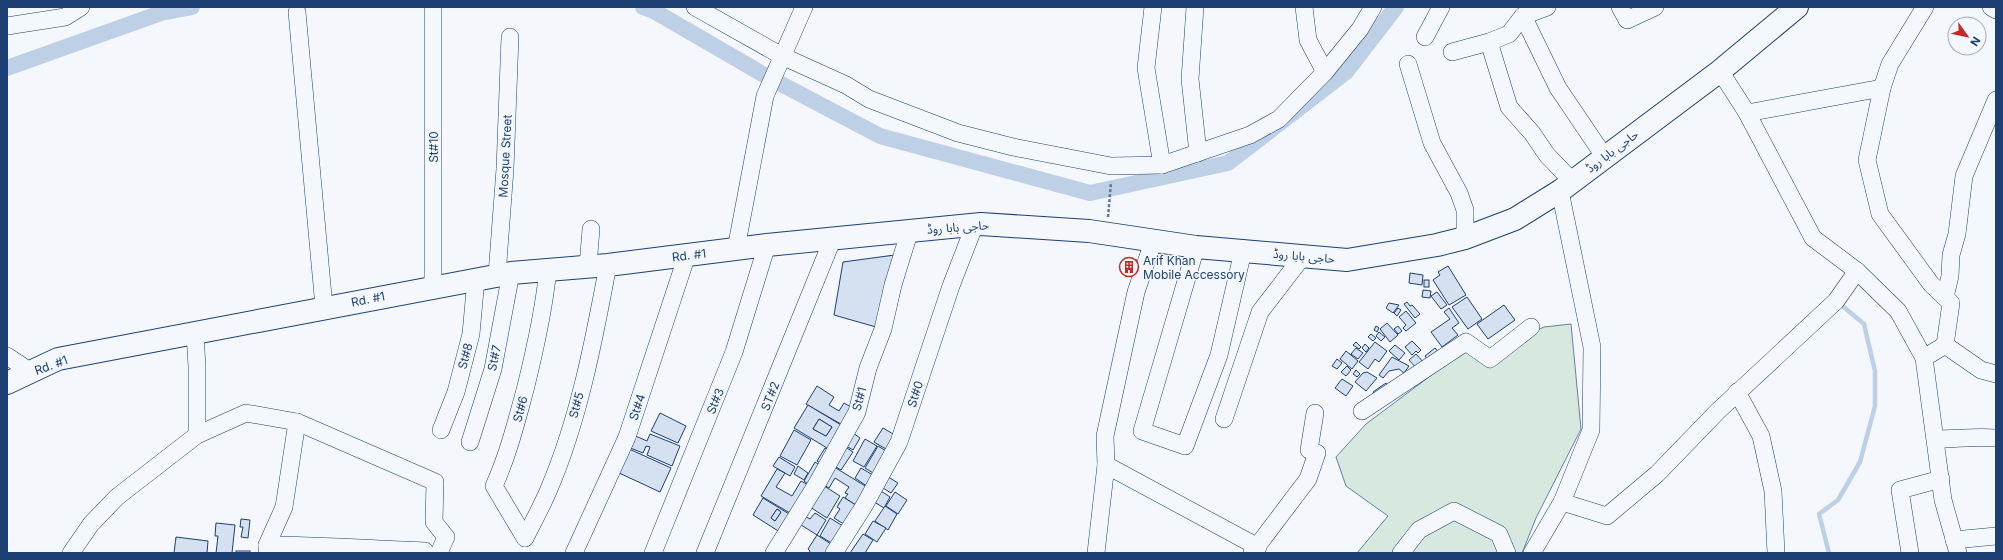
<svg xmlns="http://www.w3.org/2000/svg" width="2003" height="560" font-family="Inter,'Noto Sans Arabic',sans-serif">
  <style>
    .green { fill: #d7e8df; stroke: #687fa3 }
    .lines { fill: none; stroke-linecap: round; stroke-linejoin: round }
    .stream { stroke: #bed0e5; stroke-width: 4.5 }
    .canal { stroke: #bed0e5; stroke-width: 16 }
    .building { fill: #d5e0f0; stroke: #1d3f73; fill-rule: evenodd }
    .minor-casing { stroke: #1d3f73; stroke-width: 18 }
    .major-casing { stroke: #1d3f73; stroke-width: 24 }
    .path { stroke: #5e769c; stroke-width: 2.5; stroke-dasharray: 3 2; stroke-linecap: butt }
    .minor { stroke: #f4f7fb; stroke-width: 17 }
    .major { stroke: #f4f7fb; stroke-width: 22 }
    .labels { text-anchor: middle; dominant-baseline: central; stroke-width: 3; stroke-linejoin: round; paint-order: stroke }
    .street-label { font-size: 12px; fill: #1d3f73; stroke: #f4f7fb }
    .poi-label { font-size: 12px; fill: #1d3f73; stroke: #f4f7fb; text-anchor: start }
  </style>
  <rect width="100%" height="100%" fill="#f4f7fb"/>
  <path class="green" d="M1571 324 1581 429 1536 518 1522 553H1357L1388 516 1346 486 1336 457 1366 424 1465 350 1490 367 1529 334 1544 327Z"/>
  <g class="lines">
    <path class="stream" d="M1829 553 1819 514 1838 500 1860 462 1875 406V371L1864 324 1839 303"/>
    <g class="canal">
      <path d="M643 7 654 11 766 76 880 136 1090 193 1228 163 1346 72 1396 7"/>
      <path d="M7 68 161 13 192 7"/>
    </g>
  </g>
  <g class="building">
    <path d="M902 254 883 329 834 315 843 262Z"/>
    <path d="M1125 259 1137 260 1132 275 1123 274Z"/>
    <path d="M1448 266 1466 295 1449 305 1433 280 1440 275 1438 272Z"/>
    <path d="M1410 273 1423 275 1422 285 1409 283Z"/>
    <rect x="1424" y="280" width="5" height="7"/>
    <path d="M1423 290 1431 291 1430 298 1422 297Z"/>
    <path d="M1437 292 1447 305 1441 309 1431 296Z"/>
    <path d="M1467 297 1482 319 1468 329 1452 307Z"/>
    <path d="M1407 302 1410 306 1412 305 1420 314 1415 318 1404 304Z"/>
    <path d="M1389 303 1399 305 1393 313 1386 308Z"/>
    <path d="M1504 305 1515 320 1488 339 1477 324Z"/>
    <path d="M1398 308 1401 310 1397 316 1394 313Z"/>
    <path d="M1449 308 1459 323 1452 328 1458 335 1442 347 1431 332 1450 319 1444 312Z"/>
    <path d="M1406 311 1416 323 1406 331 1403 328 1406 325 1399 317Z"/>
    <path d="M1387 323 1398 335 1390 342 1380 329Z"/>
    <path d="M1376 326 1379 328 1377 332 1374 330Z"/>
    <path d="M1398 326 1402 331 1398 334 1394 329Z"/>
    <path d="M1379 332 1385 337 1381 341 1376 336Z"/>
    <path d="M1371 334 1376 338 1373 341 1368 337Z"/>
    <path d="M1412 341 1421 350 1418 353 1416 351 1412 355 1405 347Z"/>
    <path d="M1356 342 1361 347 1359 349 1353 345Z"/>
    <path d="M1375 342 1387 351 1379 362 1375 359 1368 369 1359 362Z"/>
    <path d="M1365 344 1369 348 1366 352 1362 348Z"/>
    <path d="M1395 345 1405 353 1399 360 1389 351Z"/>
    <path d="M1356 348 1363 353 1358 359 1351 354Z"/>
    <path d="M1435 348 1440 354 1430 363 1425 356Z"/>
    <path d="M1346 351 1358 361 1352 369 1340 359Z"/>
    <path d="M1416 354 1425 364 1418 370 1409 360Z"/>
    <path d="M1392 357 1409 366 1404 373 1399 369 1389 371 1383 378 1379 375Z"/>
    <path d="M1337 359 1342 363 1337 369 1332 366Z"/>
    <path d="M1347 366 1351 370 1346 376 1341 372Z"/>
    <path d="M1356 370 1360 374 1357 377 1353 374Z"/>
    <path d="M1367 372 1377 378 1366 391 1355 382 1363 373Z"/>
    <path d="M1342 379 1353 386 1346 396 1335 388Z"/>
    <path d="M1386 383 1388 388 1376 396 1373 392Z"/>
    <path d="M817 386 834 397 829 405 839 411 844 403 856 410 846 427 806 404Z"/>
    <path d="M808 405 846 428 832 451 794 428ZM819 419 832 427 826 436 813 429Z"/>
    <path d="M660 413 686 426 678 443 651 431Z"/>
    <path d="M819 419 832 427 826 436 813 429Z"/>
    <path d="M883 428 900 438 891 452 874 442Z"/>
    <path d="M794 430 811 440 797 465 780 456Z"/>
    <path d="M849 430 860 438 853 450 841 443Z"/>
    <path d="M650 434 680 446 672 466 647 455 650 447 646 446 643 453 628 447 633 435 647 441Z"/>
    <path d="M865 439 877 446 864 467 853 461Z"/>
    <path d="M841 444 853 452 841 470 829 463Z"/>
    <path d="M878 446 891 454 878 476 865 468Z"/>
    <path d="M627 448 671 468 660 492 617 472Z"/>
    <path d="M825 448 832 452 824 465 817 461Z"/>
    <path d="M779 457 795 467 790 476 773 466Z"/>
    <path d="M815 462 824 468 812 487 804 481Z"/>
    <path d="M831 465 870 489 859 507 845 498 848 494 845 493 849 487 835 478 829 488 821 483Z"/>
    <path d="M798 466 808 473 804 480 794 474Z"/>
    <path d="M861 468 878 478 871 489 855 478Z"/>
    <path d="M777 469 785 473 776 487 792 496 801 481 812 487 795 516 761 496Z"/>
    <path d="M885 475 898 483 891 493 878 485Z"/>
    <path d="M821 484 840 496 827 518 807 505Z"/>
    <path d="M878 489 890 497 884 508 871 500Z"/>
    <path d="M895 492 907 500 898 514 886 506Z"/>
    <path d="M843 497 859 507 847 526 834 518 840 509 837 507Z"/>
    <path d="M763 498 794 517 783 534 753 515ZM777 509 781 512 775 521 771 518Z"/>
    <path d="M885 506 897 514 888 530 875 521Z"/>
    <path d="M777 509 781 512 775 521 771 518Z"/>
    <path d="M815 513 826 520 817 535 798 523 803 515 810 519Z"/>
    <path d="M830 518 846 528 835 545 820 536Z"/>
    <path d="M241 519 250 520 248 538 241 537 243 527H240Z"/>
    <path d="M873 521 886 528 877 542 865 534Z"/>
    <path d="M216 523 235 525 232 553H216L218 536H215Z"/>
    <path d="M863 534 873 540 865 553H850Z"/>
    <path d="M817 535 834 546 829 553H809L810 551 808 549Z"/>
    <path d="M176 537 208 541 207 553H174Z"/>
    <rect x="236" y="551" width="14" height="2"/>
  </g>
  <g class="lines">
    <defs>
      <g id="minor">
        <path d="M695 7 782 56 846 85 869 99 958 133 1013 147 1111 166 1162 165 1250 135 1279 119 1325 72 1360 29 1373 7"/>
        <path d="M1153 7 1146 68 1162 165"/>
        <path d="M1195 7 1190 79 1198 153"/>
        <path d="M1304 7 1308 40 1325 72"/>
        <path d="M1620 7 1627 20 1655 7"/>
        <path d="M1991 7 1996 10"/>
        <path d="M297 12 324 307"/>
        <path d="M1523 16 1558 88 1604 156"/>
        <path d="M7 26 65 17 81 7"/>
        <path d="M1425 37 1441 7"/>
        <path d="M1489 42 1509 107 1532 133 1547 155 1572 181"/>
        <path d="M1452 52 1489 42 1509 34 1523 16 1547 7"/>
        <path d="M1408 64 1432 143 1459 193 1465 210V238"/>
        <path d="M1720 71 1747 113 1813 238 1857 271 1898 311 1924 358 1943 500 1958 553"/>
        <path d="M1747 113 1882 88"/>
        <path d="M1196 247 1142 431 1185 446 1219 355 1243 251"/>
        <path d="M736 249 765 96 804 7"/>
        <path d="M588 266 591 229"/>
        <path d="M497 275 505 169 510 37"/>
        <path d="M433 286V7"/>
        <path d="M1945 297 1950 276 1951 255 1957 234 1964 176 1996 100"/>
        <path d="M195 333 197 367V435"/>
        <path d="M1945 345 1981 370 1996 374"/>
        <path d="M7 356 31 372"/>
        <path d="M1924 358 1945 345 1951 303 1931 284 1880 214 1867 160 1882 88 1890 64 1925 7"/>
        <path d="M1737 392 1761 436 1773 491 1776 553"/>
        <path d="M1362 411 1466 342 1490 359 1531 327"/>
        <path d="M1224 419 1260 312 1303 256"/>
        <path d="M441 430 456 392 471 334 476 279"/>
        <path d="M1936 439C1956 439 1976 436 1996 438"/>
        <path d="M470 442 493 369 511 273"/>
        <path d="M1309 450 1315 413"/>
        <path d="M1106 465 1258 547"/>
        <path d="M1562 502 1607 516 1657 474 1718 411 1836 301 1857 271"/>
        <path d="M525 538C533 522 542 506 549 489 579 419 594 340 608 265"/>
        <path d="M525 538 494 486C508 455 516 423 525 390 535 350 544 310 548 269"/>
        <path d="M1954 540 1996 536"/>
        <path d="M267 545C320 545 372 549 425 551"/>
        <path d="M71 553 91 524 117 497 197 435 246 413 297 422 435 482 434 522 446 537 439 553"/>
        <path d="M267 553V545L284 507 297 422"/>
        <path d="M574 553 627 437 687 255"/>
        <path d="M653 553 734 352 767 245"/>
        <path d="M705 553 833 238"/>
        <path d="M774 553 818 482 857 412 868 368 883 329 893 285 910 230"/>
        <path d="M834 553 864 506 899 442 951 286 975 224"/>
        <path d="M1096 553 1106 465 1105 436 1136 292 1153 242"/>
        <path d="M1252 553 1308 479 1317 453"/>
        <path d="M1401 553 1419 530 1454 511 1499 534 1507 553"/>
        <path d="M1532 553 1562 502 1591 430 1592 347 1560 191"/>
        <path d="M1910 553 1900 490 1941 479"/>
      </g>
      <path id="major" d="M7 383 58 359 511 273 608 265 767 245 981 224 1089 231 1196 247 1347 260 1437 245 1465 238 1515 219 1560 191 1720 71 1797 7"/>
    </defs>
    <use href="#minor" class="minor-casing"/>
    <use href="#major" class="major-casing"/>
    <path class="path" d="M1108 217 1111 182"/>
    <use href="#minor" class="minor"/>
    <use href="#major" class="major"/>
  </g>
  <defs>
    <symbol id="building-ring" viewBox="-11 -11 22 22"><circle r="9.5" fill="#f4f7fb" stroke="#c62828" stroke-width="1.5"/><path d="M-4-6H4V6H1V3H-1V6H-4ZM-2.5-4.3h1.7v1.8h-1.7ZM.8-4.3h1.7v1.8H.8ZM-2.5-1h1.7V.8h-1.7ZM.8-1h1.7V.8H.8Z" fill="#c62828"/></symbol>
  </defs>
  <g fill-rule="evenodd">
    <use href="#building-ring" x="1118" y="256" width="22" height="22"/>
  </g>
  <g class="labels">
    <g class="street-label">
      <text transform="translate(433 147) rotate(-90)">St#10</text>
      <text transform="translate(1612 151) rotate(-37)">حاجی بابا روڈ</text>
      <text transform="translate(505 156) rotate(-87)">Mosque Street</text>
      <text transform="translate(958 227) rotate(-4)">حاجی بابا روڈ</text>
      <text transform="translate(689 255) rotate(-7)">Rd. #1</text>
      <text transform="translate(1304 256) rotate(5)">حاجی بابا روڈ</text>
      <text transform="translate(368 299) rotate(-11)">Rd. #1</text>
      <text transform="translate(465 356) rotate(-75)">St#8</text>
      <text transform="translate(494 358) rotate(-78)">St#7</text>
      <text transform="translate(51 365) rotate(-20)">Rd. #1</text>
      <text transform="translate(915 394) rotate(-72)">St#0</text>
      <text transform="translate(770 396) rotate(-68)">ST#2</text>
      <text transform="translate(859 399) rotate(-75)">St#1</text>
      <text transform="translate(715 401) rotate(-68)">St#3</text>
      <text transform="translate(576 405) rotate(-75)">St#5</text>
      <text transform="translate(637 407) rotate(-72)">St#4</text>
      <text transform="translate(520 409) rotate(-75)">St#6</text>
    </g>
    <g class="poi-label">
      <text x="1143" y="260">Arif Khan<tspan x="1143" dy="14">Mobile Accessory</tspan></text>
    </g>
  </g>
  <rect width="2003" height="560" fill="none" stroke="#1d3f73" stroke-width="16"/>
  <g transform="translate(1967 36) rotate(123)"><circle r="19" fill="#f4f7fb" stroke="#9eadc5"/>
  <path d="M0-3L7 15L0 10L-7 15Z" fill="#c62828"/>
  <text y="-6" font-size="11" font-weight="bold" text-anchor="middle" fill="#1d3f73">N</text>
  </g>
</svg>
